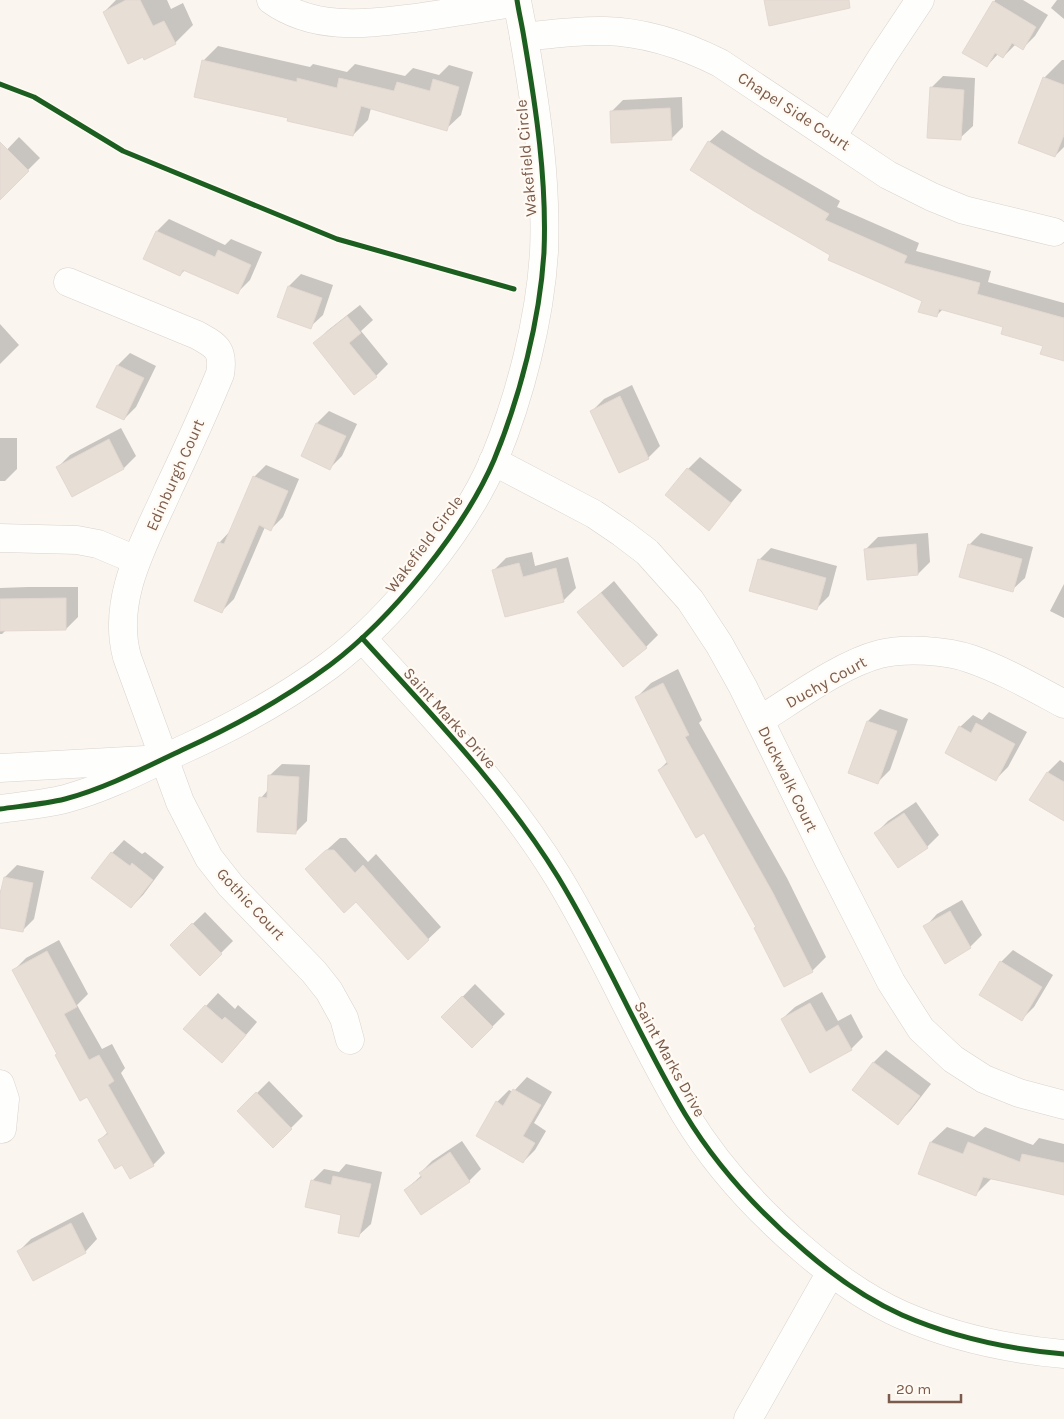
<svg xmlns="http://www.w3.org/2000/svg" width="1064" height="1419" font-family="Karla,sans-serif">
  <style>
    .shadow { fill: #0003 }
    .building { fill: #e7ded6; stroke: #e3d8d1 }
    .lines { fill: none; stroke-linecap: round; stroke-linejoin: round }
    .minor-casing { stroke: #dad2cd; stroke-width: 29 }
    .minor { stroke: #fefefd; stroke-width: 28 }
    .cycleway-casing { stroke: #fffaf3; stroke-width: 8 }
    .cycleway { stroke: #1b5e20; stroke-width: 5 }
    .labels { text-anchor: middle; dominant-baseline: central; stroke-width: 4.5; stroke-linejoin: round; paint-order: stroke }
    .street-label { font-size: 16px; fill: #7b5b4b; stroke: #fffaf3 }
  </style>
  <rect width="100%" height="100%" fill="#faf5ef"/>
  <g class="shadow">
    <path d="M116 0H167L171 9 183 3 193 25 175 43 104 12Z"/>
    <path d="M995 0H1023L1048 15 1035 36 1023 48 1015 45 1003 57 998 54 987 66 994 2Z"/>
    <path d="M1057 0H1064V19L1051 8Z"/>
    <path d="M218 46 310 67 313 64 347 72 355 64 405 76 413 68 439 75 449 65 473 72 461 115 446 129 371 108 368 120 353 135 289 117 203 61Z"/>
    <path d="M1062 60H1064V147L1055 156 1044 78Z"/>
    <path d="M943 76 975 78 973 126 960 138 931 88Z"/>
    <path d="M682 97 683 127 671 139 611 112 623 100Z"/>
    <path d="M722 130 764 157 840 201 837 207 919 243 916 251 991 271 988 282 1064 303V359L1044 345 1004 326 943 309 936 316 923 300 831 254 709 142Z"/>
    <path d="M19 137 40 158 0 198V157Z"/>
    <path d="M169 219 225 245 231 239 262 252 250 280 238 292 185 270 180 275 157 231Z"/>
    <path d="M301 274 333 285 323 315 310 327 279 316 289 286Z"/>
    <path d="M360 305 373 320 361 331 388 364 376 376 315 344 327 331Z"/>
    <path d="M0 324 19 345 0 364Z"/>
    <path d="M130 353 156 366 136 407 124 419 98 407 118 365Z"/>
    <path d="M632 385 660 446 648 458 592 411 604 399Z"/>
    <path d="M329 411 357 424 342 456 330 468 302 456 317 423Z"/>
    <path d="M121 428 136 456 124 468 73 496 58 467 70 455Z"/>
    <path d="M0 438H17V469L5 481H0Z"/>
    <path d="M700 457 742 490 709 529 667 495 688 469Z"/>
    <path d="M266 465 299 479 283 517 271 529 265 527 234 599 222 611 195 600 220 542 231 530 254 477Z"/>
    <path d="M928 533 930 562 918 574 866 549 878 537Z"/>
    <path d="M981 533 1033 547 1025 578 1012 590 969 545Z"/>
    <path d="M771 548 837 566 829 596 817 608 759 560Z"/>
    <path d="M532 552 535 566 568 557 576 588 563 601 494 570 506 558Z"/>
    <path d="M614 581 658 635 646 647 579 612Z"/>
    <path d="M1064 584V618L1050 611Z"/>
    <path d="M28 587H78V617L66 629H7L2 634H0V588Z"/>
    <path d="M678 669 702 720 699 723 787 878 826 957 812 971 757 927 704 831 659 770 668 761 637 697 651 683Z"/>
    <path d="M880 709 908 719 890 770 878 782 868 721Z"/>
    <path d="M989 712 1027 732 1008 767 996 779 946 753 960 727 973 715 982 720Z"/>
    <path d="M1060 760 1064 763V820L1048 772Z"/>
    <path d="M282 764 310 765 307 821 295 833 261 798 268 790 269 776Z"/>
    <path d="M916 802 939 835 927 847 876 833 888 821Z"/>
    <path d="M340 838H346L368 862 376 854 441 927 408 958 319 857Z"/>
    <path d="M124 840 142 854 145 852 164 867 143 895 131 907 93 877 112 853Z"/>
    <path d="M17 865 44 871 34 919 22 931 0 926V891L2 889 5 877Z"/>
    <path d="M962 900 982 935 970 947 925 927 937 914Z"/>
    <path d="M205 912 233 941 200 974 171 945Z"/>
    <path d="M59 940 88 994 77 1005 102 1049 112 1044 125 1068 121 1073 165 1153 153 1165 123 1163 100 1140 108 1132 88 1095 58 1054 14 970 26 958Z"/>
    <path d="M1013 950 1053 975 1034 1007 1022 1019 1001 962Z"/>
    <path d="M475 984 505 1014 472 1047 443 1017Z"/>
    <path d="M822 992 838 1021 851 1014 863 1037 851 1049 782 1019 795 1007Z"/>
    <path d="M218 993 235 1009 238 1005 257 1022 234 1049 185 1029Z"/>
    <path d="M886 1050 931 1084 910 1111 898 1123 854 1090 874 1062Z"/>
    <path d="M527 1077 552 1092 534 1123 546 1131 535 1150 523 1162 497 1102 509 1090 513 1092Z"/>
    <path d="M269 1081 303 1116 273 1146 239 1111Z"/>
    <path d="M947 1127 974 1137 985 1127 1033 1145 1039 1138 1064 1144V1194L991 1179 976 1194 919 1173 931 1142Z"/>
    <path d="M462 1141 481 1169 469 1181 405 1190 422 1175 420 1173 432 1161Z"/>
    <path d="M346 1164 382 1172 371 1224 358 1236 343 1214 312 1181 324 1169 339 1172Z"/>
    <path d="M83 1212 97 1239 85 1252 19 1251 31 1239Z"/>
  </g>
  <g class="building">
    <path d="M126 0H140L153 26 164 21 176 44 144 60 143 57 128 64 103 12Z"/>
    <path d="M764 0H849L850 8 769 26Z"/>
    <path d="M993 1 1036 27 1023 50 1012 43 1003 58 995 53 987 67 962 53Z"/>
    <path d="M202 60 297 82V78L337 88 339 78 394 91 397 82 430 91 433 79 459 87 447 131 361 106 353 136 287 121 288 118 194 97Z"/>
    <path d="M1043 77 1064 85V135L1055 157 1018 143Z"/>
    <path d="M930 87 964 90 961 140 927 138Z"/>
    <path d="M670 108 672 140 611 143 610 111Z"/>
    <path d="M708 141 752 169 829 214 825 220 907 256 904 263 980 283 977 294 1064 318V361L1040 354 1043 346 1001 334 1003 327 939 309 937 317 918 312 922 301 828 260 830 255 754 211 690 170Z"/>
    <path d="M0 142 29 171 0 200Z"/>
    <path d="M156 231 215 257 218 250 251 265 238 294 183 270 180 276 143 259Z"/>
    <path d="M288 286 322 298 311 329 277 317Z"/>
    <path d="M347 316 361 333 349 343 377 377 354 395 313 343Z"/>
    <path d="M117 365 144 378 124 420 96 407Z"/>
    <path d="M620 396 649 459 619 473 590 411Z"/>
    <path d="M316 423 346 436 330 470 301 456Z"/>
    <path d="M109 439 124 469 72 497 56 467Z"/>
    <path d="M687 468 731 503 709 531 665 495Z"/>
    <path d="M253 476 288 491 271 531 259 525 222 613 194 601 218 542 224 544Z"/>
    <path d="M916 544 918 575 867 580 864 549Z"/>
    <path d="M968 544 1022 559 1013 592 959 577Z"/>
    <path d="M758 559 826 578 817 610 749 591Z"/>
    <path d="M519 563 523 577 556 568 564 602 505 617 492 570Z"/>
    <path d="M601 593 647 648 623 667 577 612Z"/>
    <path d="M66 598V630L0 631V599Z"/>
    <path d="M663 683 689 735 685 737 773 893 813 972 784 987 754 928 756 927 704 833 696 838 658 770 668 764 635 697Z"/>
    <path d="M867 721 897 731 878 784 848 773Z"/>
    <path d="M976 723 1015 744 996 781 945 753 959 726 971 733Z"/>
    <path d="M1047 772 1064 782V821L1029 800Z"/>
    <path d="M268 775 299 777 296 834 257 832 259 797 267 798Z"/>
    <path d="M904 813 928 848 898 868 874 833Z"/>
    <path d="M326 850H334L355 873 363 865 429 940 408 960 356 902 344 913 305 869Z"/>
    <path d="M111 852 130 866 132 863 153 880 131 908 91 878Z"/>
    <path d="M4 877 33 883 23 932 0 928V894Z"/>
    <path d="M950 911 971 948 945 964 923 926Z"/>
    <path d="M192 923 222 954 200 976 170 945Z"/>
    <path d="M47 951 77 1007 64 1014 89 1060 99 1055 114 1081 108 1085 154 1166 130 1179 122 1165 115 1169 98 1140 108 1134 87 1097 80 1101 55 1055 57 1054 12 970Z"/>
    <path d="M1000 961 1042 987 1022 1021 979 995Z"/>
    <path d="M462 996 493 1027 472 1048 441 1017Z"/>
    <path d="M810 1003 826 1032 838 1025 852 1050 810 1073 781 1019Z"/>
    <path d="M205 1005 222 1020 225 1017 246 1035 222 1063 183 1029Z"/>
    <path d="M873 1062 920 1096 898 1125 852 1090Z"/>
    <path d="M513 1089 541 1105 523 1136 535 1143 523 1163 476 1136 496 1101 503 1106Z"/>
    <path d="M256 1092 292 1129 273 1148 237 1111Z"/>
    <path d="M930 1142 963 1154 968 1142 1020 1162 1022 1154 1064 1163V1195L983 1177 976 1196 918 1174Z"/>
    <path d="M450 1152 470 1182 421 1215 404 1190 422 1177 419 1173Z"/>
    <path d="M333 1176 371 1184 359 1237 338 1233 341 1215 305 1207 311 1180 331 1185Z"/>
    <path d="M71 1223 86 1253 33 1281 17 1251Z"/>
  </g>
  <g class="lines">
    <defs>
      <g id="minor">
        <path d="M271 0C314 31 365 24 415 18 449 13 483 8 517 2"/>
        <path d="M524 37C551 34 578 30 605 31 645 32 684 45 720 63L888 175 932 197 964 210 1054 232"/>
        <path d="M832 137 882 57 920 0"/>
        <path d="M68 282 197 335C217 346 224 350 220 374 204 413 186 452 168 490 145 542 111 598 127 657L180 802 209 858 231 886 314 972 329 991 344 1018 350 1040"/>
        <path d="M493 461 594 514 622 533 647 552 690 600 719 644 743 687 828 859 891 982 921 1029 953 1059 984 1079 1019 1093 1064 1105"/>
        <path d="M0 538 77 540 98 544 136 560"/>
        <path d="M362 638C431 714 504 789 558 877 605 954 639 1037 685 1114 717 1167 758 1211 805 1251 834 1276 866 1299 902 1315 955 1338 1007 1349 1064 1354"/>
        <path d="M760 720C794 699 841 664 880 654 905 648 946 650 971 659 1003 670 1034 688 1064 704"/>
        <path d="M0 768 145 760"/>
        <path d="M0 809C21 806 45 804 65 799 106 788 144 768 182 750 235 726 284 699 330 665 391 619 464 530 494 460 520 397 540 319 544 252 547 180 536 108 524 38 522 25 519 13 517 0"/>
        <path d="M0 1084 5 1099 2 1129"/>
        <path d="M748 1419 831 1272"/>
      </g>
    </defs>
    <use href="#minor" class="minor-casing"/>
    <use href="#minor" class="minor"/>
    <defs>
      <g id="cycleway">
        <path d="M0 84 34 97 123 151 337 239 514 289"/>
        <path d="M362 638C431 714 504 789 558 877 605 954 639 1037 685 1114 717 1167 758 1211 805 1251 834 1276 866 1299 902 1315 955 1338 1007 1349 1064 1354"/>
        <path d="M0 809C21 806 45 804 65 799 106 788 144 768 182 750 235 726 284 699 330 665 391 619 464 530 494 460 520 397 540 319 544 252 547 180 536 108 524 38 522 25 519 13 517 0"/>
      </g>
    </defs>
    <use href="#cycleway" class="cycleway-casing"/>
    <use href="#cycleway" class="cycleway"/>
  </g>
  <g class="labels">
    <g class="street-label">
      <text transform="translate(794 111) rotate(33)">Chapel Side Court</text>
      <text transform="translate(526 158) rotate(-95)">Wakefield Circle</text>
      <text transform="translate(175 475) rotate(-66)">Edinburgh Court</text>
      <text transform="translate(424 544) rotate(-53)">Wakefield Circle</text>
      <text transform="translate(826 682) rotate(-29)">Duchy Court</text>
      <text transform="translate(450 718) rotate(48)">Saint Marks Drive</text>
      <text transform="translate(788 779) rotate(64)">Duckwalk Court</text>
      <text transform="translate(251 904) rotate(47)">Gothic Court</text>
      <text transform="translate(670 1059) rotate(61)">Saint Marks Drive</text>
    </g>
  </g>
  <path d="M889 1394v8h72v-8" fill="none" stroke="#7b5b4b" stroke-width="2.5"/>
  <text x="896" y="1394" font-size="15" fill="#7b5b4b" stroke="#fffaf3" stroke-width="4" paint-order="stroke">20 m</text>
</svg>
